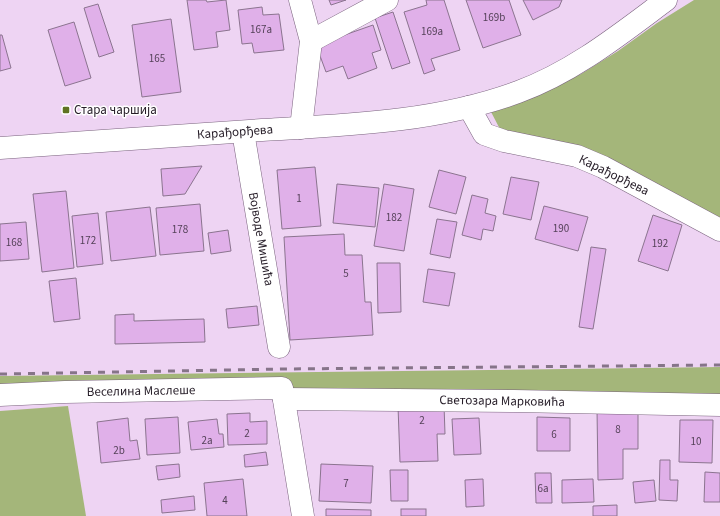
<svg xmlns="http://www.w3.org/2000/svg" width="720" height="516" font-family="'Source Sans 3',sans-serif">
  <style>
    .green { fill: #a4b67a }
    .building { fill: #e0b0e9; stroke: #8b748f }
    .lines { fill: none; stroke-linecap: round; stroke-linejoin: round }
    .minor-casing { stroke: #7a637e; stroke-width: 23 }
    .tertiary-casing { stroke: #7a637e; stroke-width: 23 }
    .minor { stroke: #fff; stroke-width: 22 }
    .tertiary { stroke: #fff; stroke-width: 22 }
    .rail { stroke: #867489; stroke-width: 3; stroke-dasharray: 7 7; stroke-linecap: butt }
    .poi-dot { fill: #5f7322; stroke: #fff; stroke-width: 1.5 }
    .labels { text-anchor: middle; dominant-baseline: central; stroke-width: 3; stroke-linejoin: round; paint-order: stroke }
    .number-label { font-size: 11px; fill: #544158 }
    .poi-label { font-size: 13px; fill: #251c27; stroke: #fff; text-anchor: start }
    .street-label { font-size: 13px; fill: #251c27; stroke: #fff }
  </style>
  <rect width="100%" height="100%" fill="#eed4f3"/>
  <g class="green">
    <path d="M694 0H720V221L503 135 489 108 538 93 581 74 618 51 657 23Z"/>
    <path d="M720 367V404L0 395V376Z"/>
    <path d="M68 406 86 516H0V411Z"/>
  </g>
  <g class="building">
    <path d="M187 0H206L207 2 226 0 230 30 216 32 218 47 194 50Z"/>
    <path d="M329 0H346L331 5Z"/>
    <path d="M426 0H444L460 50 431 59 435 70 424 74 404 12 427 5Z"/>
    <path d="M466 0H509L521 35 483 48Z"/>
    <path d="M523 0H562L559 7 533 20Z"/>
    <path d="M98 4 114 52 99 57 84 8Z"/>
    <path d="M262 7 263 15 279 14 284 50 254 53 252 43 242 44 238 10Z"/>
    <path d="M393 12 410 63 392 69 375 18Z"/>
    <path d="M171 19 181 92 142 97 132 25Z"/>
    <path d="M74 22 91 78 65 86 48 30Z"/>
    <path d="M373 25 381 50 372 53 377 68 348 79 343 66 326 72 316 45Z"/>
    <path d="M0 35H2L11 68 0 71Z"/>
    <path d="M202 166 185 194 163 196 161 169Z"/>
    <path d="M315 167 321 226 282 229 277 170Z"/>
    <path d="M439 170 466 177 456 214 429 207Z"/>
    <path d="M511 177 539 182 531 220 503 214Z"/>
    <path d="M337 184 379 188 375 227 333 223Z"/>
    <path d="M384 184 414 189 404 251 374 246Z"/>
    <path d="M66 191 74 268 42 272 33 194Z"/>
    <path d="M472 195 488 199 485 213 496 216 493 231 483 229 481 240 462 235Z"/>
    <path d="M200 204 204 251 160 255 156 208Z"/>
    <path d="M544 206 588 217 578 251 535 239Z"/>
    <path d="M150 207 156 256 111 261 106 212Z"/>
    <path d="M98 213 103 264 77 267 72 216Z"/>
    <path d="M653 215 682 225 668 271 638 261Z"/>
    <path d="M437 219 457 222 450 258 430 254Z"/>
    <path d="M26 222 29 259 0 261V224Z"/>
    <path d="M228 230 231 251 211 254 208 233Z"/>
    <path d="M344 234 345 255H362L365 302H371L373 335 290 340 284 237Z"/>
    <path d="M591 247 606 249 593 329 579 327Z"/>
    <path d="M377 263H400L401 312 378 313Z"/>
    <path d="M428 269 455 273 449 306 423 302Z"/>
    <path d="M76 278 80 319 54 322 49 281Z"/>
    <path d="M257 306 259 325 228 328 226 309Z"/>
    <path d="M134 314V321L204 319 205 342 115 344V315Z"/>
    <path d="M444 405 445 434H437L438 461 400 462 398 406Z"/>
    <path d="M597 409H638V449H623V479L598 480Z"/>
    <path d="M250 413V422L267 421V444L228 445 227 414Z"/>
    <path d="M178 417 180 453 147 455 145 419Z"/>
    <path d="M537 417 570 418V451H537Z"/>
    <path d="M128 418 130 441 137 440 140 459 101 463 97 422Z"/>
    <path d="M479 418 481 454 454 455 452 419Z"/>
    <path d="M217 419 219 434H223L224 447 191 450 188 422Z"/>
    <path d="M680 420H713L712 463 679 462Z"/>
    <path d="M266 452 268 465 245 467 244 455Z"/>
    <path d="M660 460H670V480H678L677 501 659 500Z"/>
    <path d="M179 464 180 477 158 480 156 466Z"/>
    <path d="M321 464 373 466 371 503 319 501Z"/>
    <path d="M390 470H408V501H391Z"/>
    <path d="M705 472 720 473V502H704Z"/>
    <path d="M535 473H551L552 503H536Z"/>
    <path d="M243 479 247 516H207L204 483Z"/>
    <path d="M483 479 484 506 466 507 465 480Z"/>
    <path d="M593 479 594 502 562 503V480Z"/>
    <path d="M654 480 656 501 635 503 633 482Z"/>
    <path d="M194 496 195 510 162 513 161 500Z"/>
    <path d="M617 505V516H593V506Z"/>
    <path d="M326 509 371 510V516H326Z"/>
    <rect x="401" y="509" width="25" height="7"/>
  </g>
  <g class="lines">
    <defs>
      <g id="minor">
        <path d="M300 0 311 41 301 128"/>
        <path d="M311 41 387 0"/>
        <path d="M469 107 484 134 504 141 577 156 603 167 720 230"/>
        <path d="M243 132 279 347"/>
        <path d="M0 395 65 392 282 388 303 516"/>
        <path d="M284 399 514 401 720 405"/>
      </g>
      <path id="tertiary" d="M0 148C87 142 175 136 262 130 348 125 437 122 518 92 573 72 619 35 666 0"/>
    </defs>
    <use href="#minor" class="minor-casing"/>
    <use href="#tertiary" class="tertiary-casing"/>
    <use href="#minor" class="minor"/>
    <use href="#tertiary" class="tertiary"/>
    <path class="rail" d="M0 374 281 369 720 365"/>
  </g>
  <rect class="poi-dot" x="62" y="106" width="8" height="8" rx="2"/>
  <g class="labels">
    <g class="number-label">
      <text x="494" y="17">169b</text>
      <text x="261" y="29">167a</text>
      <text x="432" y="31">169a</text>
      <text x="157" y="58">165</text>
      <text x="299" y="198">1</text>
      <text x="394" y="217">182</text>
      <text x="561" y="228">190</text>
      <text x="180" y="229">178</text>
      <text x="88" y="240">172</text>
      <text x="14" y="242">168</text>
      <text x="660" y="243">192</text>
      <text x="346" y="273">5</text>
      <text x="422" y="420">2</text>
      <text x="618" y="429">8</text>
      <text x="247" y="433">2</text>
      <text x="554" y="434">6</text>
      <text x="207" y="440">2a</text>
      <text x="696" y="441">10</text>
      <text x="119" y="450">2b</text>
      <text x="346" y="483">7</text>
      <text x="543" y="488">6a</text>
      <text x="225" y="500">4</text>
    </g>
    <g class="poi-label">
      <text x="74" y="110">Стара чаршија</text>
    </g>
    <g class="street-label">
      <text transform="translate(235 132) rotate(-4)">Карађорђева</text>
      <text transform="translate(614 175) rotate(26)">Карађорђева</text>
      <text transform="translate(261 239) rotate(80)">Војводе Мишића</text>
      <text transform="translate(141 391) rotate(-1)">Веселина Маслеше</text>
      <text transform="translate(502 401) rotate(1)">Светозара Марковића</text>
    </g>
  </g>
</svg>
